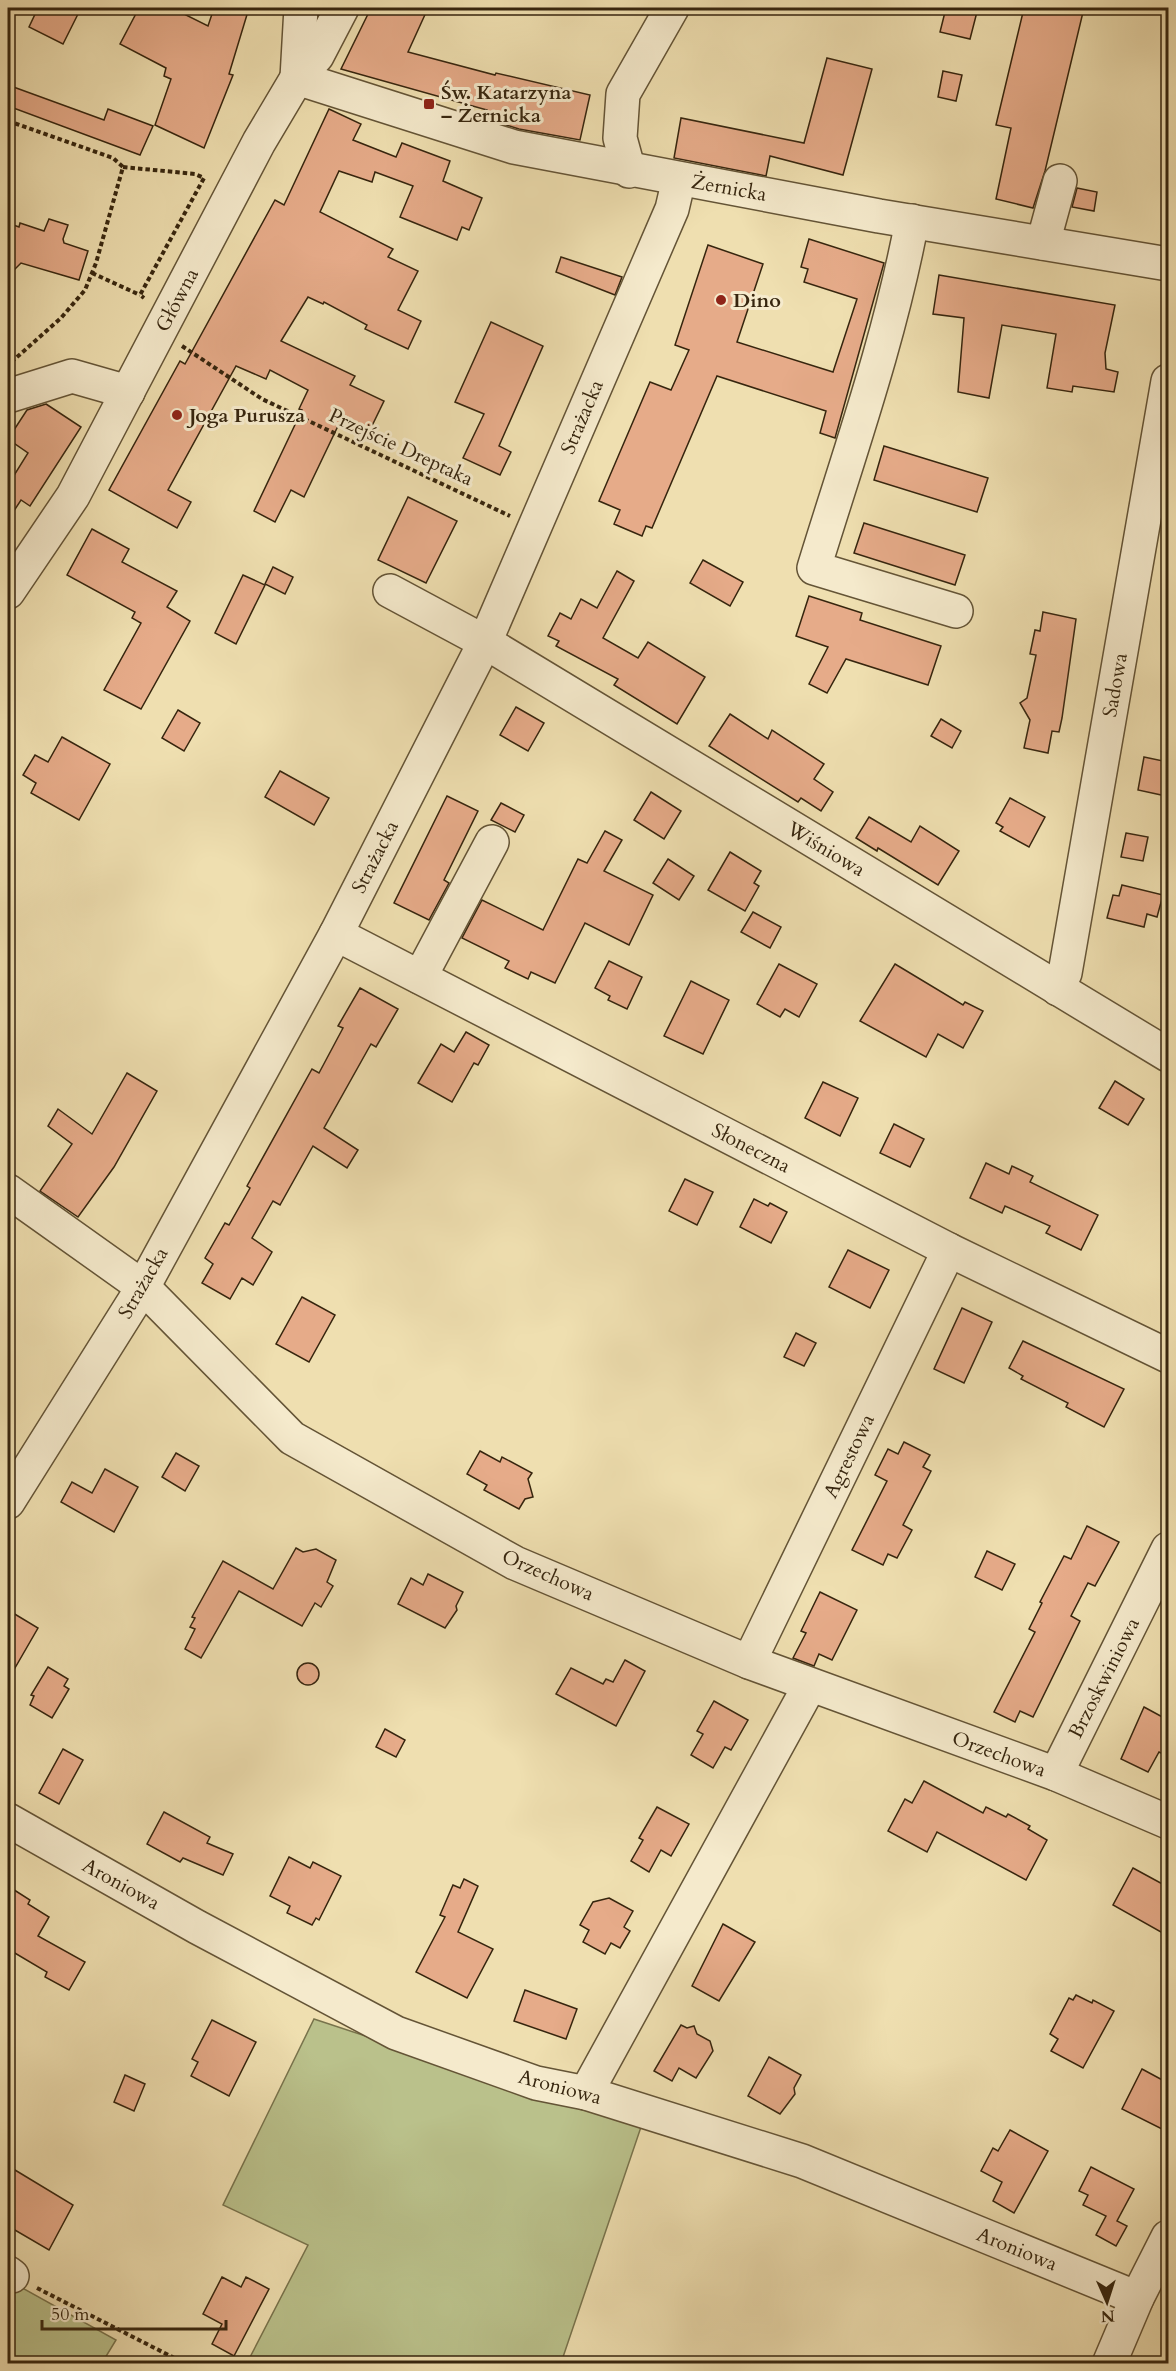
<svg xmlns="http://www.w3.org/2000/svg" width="1176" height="2371" font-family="Cardo,serif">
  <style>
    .green { fill: #bac18b; stroke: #78734c; stroke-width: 1.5 }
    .building { fill: #e6ab89; stroke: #36250e; stroke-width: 1.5 }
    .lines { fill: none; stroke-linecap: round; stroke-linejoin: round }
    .minor-casing { stroke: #645436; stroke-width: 36 }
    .path { stroke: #36250e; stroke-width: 4; stroke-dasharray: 4.5 3; stroke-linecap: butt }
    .minor { stroke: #f5eacc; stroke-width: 33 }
    .poi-dot { fill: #8f2418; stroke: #f5eacc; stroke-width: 2 }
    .labels { text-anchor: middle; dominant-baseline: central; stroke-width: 6; stroke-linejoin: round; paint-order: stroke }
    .poi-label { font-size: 20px; font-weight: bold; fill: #36250e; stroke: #f5eacc; text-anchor: start }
    .street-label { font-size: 20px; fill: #36250e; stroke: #f5eacc }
  </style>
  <rect width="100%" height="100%" fill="#efdfb0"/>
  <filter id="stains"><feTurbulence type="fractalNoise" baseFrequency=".00333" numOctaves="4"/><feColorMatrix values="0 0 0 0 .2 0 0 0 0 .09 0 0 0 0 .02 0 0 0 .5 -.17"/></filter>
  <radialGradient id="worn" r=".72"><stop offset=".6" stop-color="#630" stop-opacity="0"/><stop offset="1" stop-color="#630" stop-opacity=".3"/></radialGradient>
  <g class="green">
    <path d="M314 2019 641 2127 561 2363H247L308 2245 223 2205Z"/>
    <path d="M17 2285 116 2340 102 2363H8V2300Z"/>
  </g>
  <g class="building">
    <path d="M38 8H81L63 44 29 27Z"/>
    <path d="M139 8H172L208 26 214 8H249L229 74 233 75 204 148 155 125 171 79 164 76 166 68 120 44Z"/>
    <path d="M371 8H428L408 52 495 75 496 73 590 95 580 140 519 129 485 118 487 110 341 69Z"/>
    <path d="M946 8H978L970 39 940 32Z"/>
    <path d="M1024 8H1084L1045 171 1033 208 996 199 1011 128 996 125Z"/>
    <path d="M827 58 872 69 843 175 770 156 766 176 674 158 681 118 804 143Z"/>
    <path d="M943 71 962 75 956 101 938 97Z"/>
    <path d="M8 85 104 120 108 109 153 126 140 155 8 106Z"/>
    <path d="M329 109 361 124 353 140 396 157 402 143 450 161 443 181 482 198 469 230 462 227 457 240 400 217 413 186 375 172 372 182 339 171 320 212 393 249 388 257 418 271 398 310 421 321 408 349 365 329 367 325 324 302 323 304 308 297 281 341 355 376 350 385 384 401 368 434 343 422 341 427 338 426 304 497 291 490 275 522 254 511 302 410 299 409 308 390 270 370 266 379 236 366 168 490 191 502 177 528 109 490 180 361 185 364 275 200 284 205Z"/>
    <path d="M1077 188 1097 192 1094 211 1072 207Z"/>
    <path d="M49 219 68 225 63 239 64 243 88 251 79 280 21 263 8 276V223L19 227 20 223 44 231Z"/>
    <path d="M809 239 884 263 835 438 820 433 826 411 717 376 652 528 646 526 642 536 614 524 620 510 599 501 650 382 671 390 689 350 675 345 708 245 763 264 737 342 833 372 857 299 804 282 808 269 801 267Z"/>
    <path d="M561 257 622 277 615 295 556 272Z"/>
    <path d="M939 275 1115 305 1105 353 1106 369 1118 372 1114 392 1073 386 1072 392 1047 388 1056 334 1002 325 989 398 958 392 964 318 933 314Z"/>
    <path d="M491 322 543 346 499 446 511 452 500 475 463 458 484 414 455 402Z"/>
    <path d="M46 404 81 427 30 506 21 500 8 520V485L28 453 8 439 27 410Z"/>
    <path d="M884 446 988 478 977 512 874 480Z"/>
    <path d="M408 497 457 521 426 583 378 560Z"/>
    <path d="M864 523 965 555 955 585 854 553Z"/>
    <path d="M92 529 129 549 122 562 177 591 167 607 190 621 141 709 104 690 141 623 132 618 135 612 67 575Z"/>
    <path d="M703 560 743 582 730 606 690 583Z"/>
    <path d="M273 567 293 577 285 594 265 584Z"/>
    <path d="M617 571 634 581 603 638 638 658 648 642 705 677 677 724 614 685 618 679 556 646 559 641 548 636 560 613 571 619 581 599 597 608Z"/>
    <path d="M243 575 265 585 236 644 215 633Z"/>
    <path d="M809 596 862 613 860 620 941 646 928 685 846 659 827 693 809 684 828 647 796 636Z"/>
    <path d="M1043 612 1076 619 1062 718 1059 732 1052 731 1048 753 1024 748 1030 720 1020 703 1027 698 1036 655 1030 654 1035 630 1040 631Z"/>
    <path d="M516 707 544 723 528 751 500 735Z"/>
    <path d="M178 710 200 723 184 751 162 738Z"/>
    <path d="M730 714 768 739 772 730 824 764 814 779 833 792 821 811 801 798 798 802 709 746Z"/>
    <path d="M941 719 961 731 952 748 931 736Z"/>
    <path d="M62 737 110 764 79 820 31 793 36 783 23 775 35 755 48 762Z"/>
    <path d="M1144 757 1168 762 1166 796 1138 790Z"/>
    <path d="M280 771 329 798 314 825 265 797Z"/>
    <path d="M651 792 681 811 664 839 634 820Z"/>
    <path d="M447 796 478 811 444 880 449 883 429 920 394 903Z"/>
    <path d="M1010 798 1045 817 1029 847 1000 831 1003 827 996 823Z"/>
    <path d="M501 803 524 815 515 832 491 820Z"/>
    <path d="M869 817 911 842 920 826 959 851 938 885 878 848 877 851 856 838Z"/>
    <path d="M605 831 622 840 604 871 653 895 629 945 585 923 555 983 531 972 528 979 505 968 509 961 462 938 482 900 543 930 578 859 587 863Z"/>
    <path d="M1126 833 1148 837 1143 861 1121 857Z"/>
    <path d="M730 852 761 871 754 883 759 886 745 911 708 890Z"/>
    <path d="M668 859 694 876 679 900 653 883Z"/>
    <path d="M1122 885 1163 895 1157 917 1147 914 1144 927 1107 918 1113 895 1119 896Z"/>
    <path d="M753 912 781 927 770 948 741 932Z"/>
    <path d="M609 961 642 977 627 1009 608 1000 610 996 595 988Z"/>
    <path d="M779 964 817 984 799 1017 785 1009 780 1017 757 1004Z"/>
    <path d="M895 964 963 1005 965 1002 983 1011 963 1048 938 1034 926 1057 860 1021Z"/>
    <path d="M691 981 729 1000 703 1054 664 1036Z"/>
    <path d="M360 988 398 1009 376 1047 371 1044 324 1128 358 1150 347 1168 313 1146 280 1205 273 1201 252 1238 272 1252 253 1285 242 1278 230 1299 202 1283 213 1264 205 1258 225 1223 229 1225 250 1188 247 1186 312 1069 319 1073 343 1028 338 1026Z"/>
    <path d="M466 1032 489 1045 478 1065 474 1063 452 1102 418 1083 441 1044 454 1052Z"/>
    <path d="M127 1073 157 1091 114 1167 78 1217 40 1191 72 1144 48 1126 58 1109 92 1134Z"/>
    <path d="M1115 1081 1144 1099 1128 1125 1099 1108Z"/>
    <path d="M823 1082 858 1098 840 1136 805 1118Z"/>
    <path d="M894 1124 924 1139 910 1167 880 1153Z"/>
    <path d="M986 1163 1009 1174 1012 1166 1033 1176 1030 1182 1098 1215 1081 1250 1046 1233 1050 1226 1005 1206 1002 1213 970 1198Z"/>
    <path d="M685 1179 713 1192 697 1225 669 1211Z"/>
    <path d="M754 1199 768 1206 770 1203 787 1212 771 1243 740 1227Z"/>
    <path d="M848 1250 889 1270 870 1308 829 1287Z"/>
    <path d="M302 1297 335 1315 309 1362 276 1344Z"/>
    <path d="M962 1308 992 1322 964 1383 934 1369Z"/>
    <path d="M796 1333 816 1343 804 1366 784 1357Z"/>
    <path d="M1023 1341 1124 1389 1104 1427 1066 1407 1068 1403 1021 1379 1023 1376 1009 1368Z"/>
    <path d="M904 1442 930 1455 923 1467 931 1471 903 1525 912 1530 897 1558 888 1554 883 1565 852 1550 887 1481 875 1475 888 1449 898 1454Z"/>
    <path d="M480 1451 500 1462 502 1457 532 1473 528 1479 533 1497 525 1499 519 1509 484 1490 487 1485 467 1474Z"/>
    <path d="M176 1453 199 1466 185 1491 162 1477Z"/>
    <path d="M105 1469 138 1487 114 1532 61 1502 72 1482 92 1493Z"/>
    <path d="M1087 1526 1119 1542 1095 1586 1088 1583 1071 1616 1080 1621 1033 1717 1020 1711 1015 1722 994 1712 1035 1632 1029 1629 1042 1603 1040 1602 1064 1556 1071 1559Z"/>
    <path d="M296 1548 303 1552 316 1549 336 1560 327 1582 333 1586 321 1607 315 1603 302 1626 239 1591 201 1658 185 1649 195 1629 190 1627 195 1618 192 1617 223 1561 273 1589Z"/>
    <path d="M987 1551 1015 1564 1002 1590 975 1577Z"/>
    <path d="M428 1574 463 1592 456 1606 457 1610 445 1628 398 1604 411 1578 423 1585Z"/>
    <path d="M820 1592 857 1610 832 1660 819 1654 814 1666 793 1658 806 1633 801 1631Z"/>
    <path d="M8 1610 38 1628 8 1680Z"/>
    <path d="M625 1660 645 1671 616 1726 556 1694 571 1668 603 1684 606 1679 613 1682Z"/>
    <circle cx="308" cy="1674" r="11"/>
    <path d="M48 1667 68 1679 64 1686 69 1689 52 1718 30 1705 34 1696 31 1695Z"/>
    <path d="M714 1701 748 1720 731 1750 725 1747 713 1768 691 1755 703 1734 697 1731Z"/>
    <path d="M1144 1707 1168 1720V1742L1163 1754 1159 1752 1148 1772 1121 1759Z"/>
    <path d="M385 1729 405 1740 396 1757 376 1747Z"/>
    <path d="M63 1749 83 1760 59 1804 39 1793Z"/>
    <path d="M924 1781 983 1813 986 1807 1006 1817 1008 1814 1030 1826 1028 1829 1047 1840 1026 1880 937 1832 927 1852 888 1831 905 1799 912 1803Z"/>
    <path d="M657 1807 689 1824 671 1856 661 1850 649 1872 631 1861 643 1840 639 1838Z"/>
    <path d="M164 1812 210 1837 207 1843 233 1854 223 1875 183 1858 180 1862 147 1844Z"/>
    <path d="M289 1857 310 1868 313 1862 341 1876 319 1920 316 1918 312 1925 287 1913 290 1906 270 1896Z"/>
    <path d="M1133 1868 1168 1887V1936L1113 1905Z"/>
    <path d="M464 1879 478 1886 458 1932 493 1949 467 1998 416 1972 445 1917 440 1915 453 1885 460 1888Z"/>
    <path d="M8 1886 30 1900 28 1904 49 1917 38 1936 85 1962 69 1990 45 1977 47 1972 8 1949Z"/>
    <path d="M609 1898 633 1911 624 1927 630 1931 620 1948 611 1943 605 1954 583 1942 589 1930 580 1925 593 1902Z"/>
    <path d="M723 1924 755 1942 719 2001 692 1986Z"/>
    <path d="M525 1990 577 2009 566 2039 514 2021Z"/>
    <path d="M1076 1995 1092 2003 1093 2000 1114 2011 1083 2068 1051 2051 1058 2039 1050 2034 1069 1998 1073 2000Z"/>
    <path d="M212 2020 256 2042 229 2096 191 2076 198 2062 192 2059Z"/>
    <path d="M681 2025 687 2028 694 2026 697 2034 710 2041 713 2051 696 2078 679 2068 672 2081 654 2071Z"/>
    <path d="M769 2057 801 2075 794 2088 795 2094 780 2114 748 2096Z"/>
    <path d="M1142 2069 1168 2083V2132L1122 2109Z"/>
    <path d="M125 2075 145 2084 134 2111 114 2102Z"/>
    <path d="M1010 2130 1048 2151 1014 2213 993 2201 1002 2182 981 2171 993 2148 998 2151Z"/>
    <path d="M1091 2167 1134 2189 1117 2221 1127 2226 1116 2246 1096 2235 1106 2216 1083 2205 1088 2195 1079 2191Z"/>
    <path d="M15 2170 73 2205 49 2250 8 2226V2182Z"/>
    <path d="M222 2277 241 2287 246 2277 269 2289 234 2356 212 2344 222 2324 203 2314Z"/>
  </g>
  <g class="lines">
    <defs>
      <g id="minor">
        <path d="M297 78 514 147 879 216 1168 264"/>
        <path d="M297 78 301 8"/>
        <path d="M629 171 620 138 623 94 672 8"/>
        <path d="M912 221C890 339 849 454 814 568L956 611"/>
        <path d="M1043 243 1060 181"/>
        <path d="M8 396 72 376 128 392"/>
        <path d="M390 591 485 642 1168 1055"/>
        <path d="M8 592 73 496 259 142 297 78 317 56 342 8"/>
        <path d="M336 934 949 1250 1168 1356"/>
        <path d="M420 977 492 842"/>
        <path d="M1058 989 1065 973 1168 381"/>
        <path d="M8 1191 143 1287 292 1438 515 1563 749 1662 1056 1774 1168 1822"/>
        <path d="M8 1502 143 1287 336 934 485 642 672 209 679 179"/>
        <path d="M749 1662 949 1250"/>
        <path d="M1056 1774 1168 1549"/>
        <path d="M8 1820 197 1927 396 2033 536 2083 586 2093 802 2161 1137 2298"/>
        <path d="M586 2093 810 1685"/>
        <path d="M8 2273 12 2276"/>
        <path d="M1109 2364 1137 2298 1168 2237"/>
      </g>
    </defs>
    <use href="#minor" class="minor-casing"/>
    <g class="path">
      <path d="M8 121 113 158 123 167 96 263 85 290 61 318 8 365"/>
      <path d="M123 167 195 174 204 178 140 295 144 298"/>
      <path d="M92 273 140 295"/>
      <path d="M182 346 262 399 510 516"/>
      <path d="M37 2288 186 2364"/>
    </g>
    <use href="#minor" class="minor"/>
  </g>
  <g class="poi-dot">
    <rect x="423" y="98" width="12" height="12" rx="3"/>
    <circle cx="721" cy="300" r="6"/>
    <circle cx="177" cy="415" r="6"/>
  </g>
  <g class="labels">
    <g class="poi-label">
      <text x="441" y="92">Św. Katarzyna<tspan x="441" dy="23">– Żernicka</tspan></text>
      <text x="733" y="300">Dino</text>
      <text x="189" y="415">Joga Purusza</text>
    </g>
    <g class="street-label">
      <text transform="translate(729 188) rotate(10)">Żernicka</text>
      <text transform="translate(177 300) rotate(-62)">Główna</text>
      <text transform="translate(582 417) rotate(-67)">Strażacka</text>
      <text transform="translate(401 447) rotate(25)">Przejście Dreptaka</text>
      <text transform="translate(1115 685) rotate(-80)">Sadowa</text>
      <text transform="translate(826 849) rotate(31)">Wiśniowa</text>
      <text transform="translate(375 857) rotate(-63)">Strażacka</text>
      <text transform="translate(751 1148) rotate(27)">Słoneczna</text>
      <text transform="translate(143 1283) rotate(-60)">Strażacka</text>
      <text transform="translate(849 1456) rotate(-64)">Agrestowa</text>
      <text transform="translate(548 1575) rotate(24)">Orzechowa</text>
      <text transform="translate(1104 1678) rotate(-63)">Brzoskwiniowa</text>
      <text transform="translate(999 1754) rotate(20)">Orzechowa</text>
      <text transform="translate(121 1884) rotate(29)">Aroniowa</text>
      <text transform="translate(560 2087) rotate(15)">Aroniowa</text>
      <text transform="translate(1017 2249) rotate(22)">Aroniowa</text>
    </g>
  </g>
  <rect width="1176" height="2371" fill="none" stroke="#efdfb0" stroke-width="30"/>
  <rect x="9" y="9" width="1158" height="2353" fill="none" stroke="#36250e" stroke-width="3"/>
  <rect x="15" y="15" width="1146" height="2341" fill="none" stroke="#36250e" stroke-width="1.5"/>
  <g transform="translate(1107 2302) rotate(177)" stroke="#f5eacc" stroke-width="4.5" paint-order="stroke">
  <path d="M0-4.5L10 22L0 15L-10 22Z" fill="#36250e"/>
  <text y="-9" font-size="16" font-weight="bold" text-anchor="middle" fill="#36250e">N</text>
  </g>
  <path d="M42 2320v9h184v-9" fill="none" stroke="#36250e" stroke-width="3"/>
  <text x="51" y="2320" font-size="18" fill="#36250e" stroke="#f5eacc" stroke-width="4.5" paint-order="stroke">50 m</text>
  <rect width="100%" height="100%" filter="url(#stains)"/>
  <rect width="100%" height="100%" fill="url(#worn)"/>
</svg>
